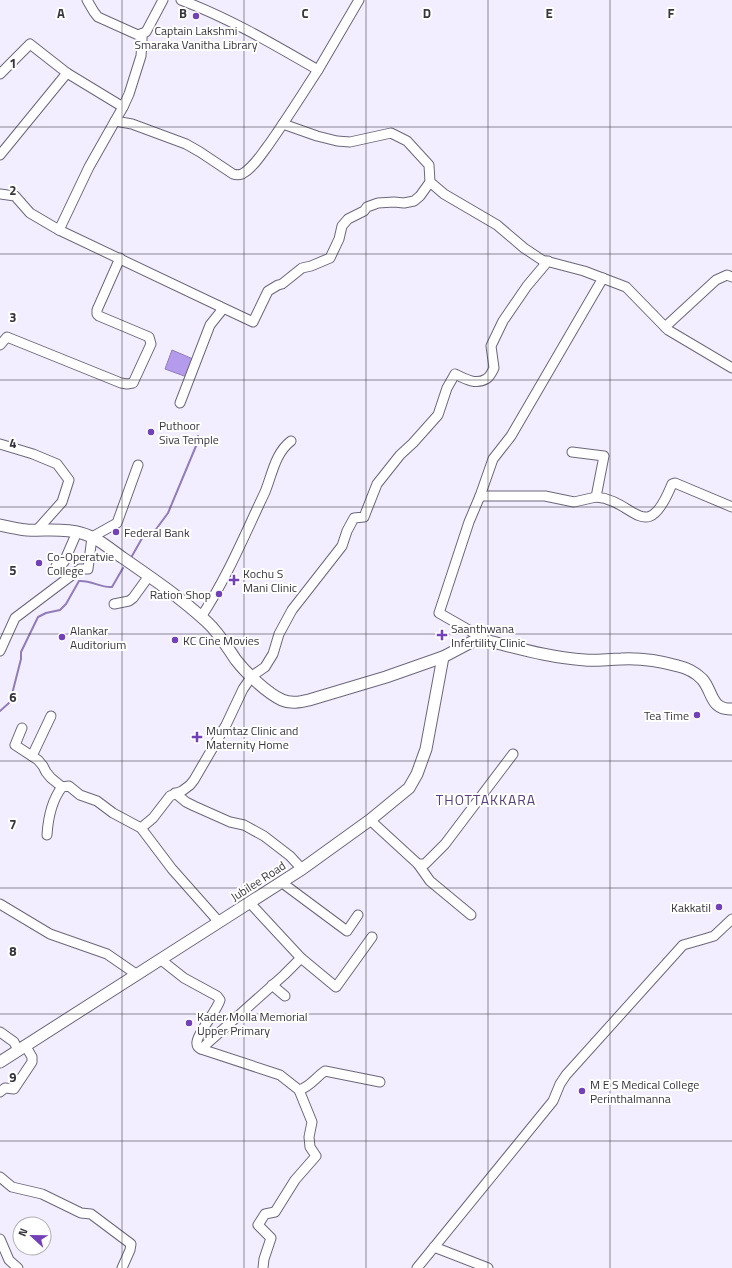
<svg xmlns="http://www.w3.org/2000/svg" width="732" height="1268" font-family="'Titillium Web',sans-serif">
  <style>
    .water { fill: #b59bec; stroke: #907cb8 }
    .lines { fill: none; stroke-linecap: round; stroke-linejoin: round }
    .stream { stroke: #907cb8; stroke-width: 2 }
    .minor-casing { stroke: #6c6779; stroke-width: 11 }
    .major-casing { stroke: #6c6779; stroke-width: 13 }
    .minor { stroke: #fff; stroke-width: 9 }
    .major { stroke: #fff; stroke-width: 11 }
    .grid { fill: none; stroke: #38353d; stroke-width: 1; stroke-opacity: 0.55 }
    .poi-dot { fill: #7241b8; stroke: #fff; stroke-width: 1.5 }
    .labels { text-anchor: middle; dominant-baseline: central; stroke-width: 4; stroke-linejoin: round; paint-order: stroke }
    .poi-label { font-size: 12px; fill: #38353d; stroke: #fff; text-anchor: start }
    .street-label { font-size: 12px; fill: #38353d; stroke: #fff }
    .quarter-label { font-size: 14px; letter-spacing: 1px; fill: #56407d; stroke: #fff }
    .grid-label { font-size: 13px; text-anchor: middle; font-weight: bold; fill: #38353d; stroke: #fff; stroke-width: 4; stroke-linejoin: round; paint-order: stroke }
  </style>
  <rect width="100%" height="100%" fill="#f3eeff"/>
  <path class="water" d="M172 350 193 359 187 377 165 369Z"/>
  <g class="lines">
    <g class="stream">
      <path d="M132 556 145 533 154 532 168 513 196 446 198 436"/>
      <path d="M0 711 10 702 21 659V652L38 617 46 613 60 610 66 604 79 581C91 580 101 588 112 587L123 568"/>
    </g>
    <defs>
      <g id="minor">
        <path d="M87 0 94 12 98 17 138 35 146 32 163 0"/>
        <path d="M318 70 359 0"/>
        <path d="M67 73 123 107"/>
        <path d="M0 74 30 44 67 73 0 155"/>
        <path d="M115 121 132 124 186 144 200 152 233 174C236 175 239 175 242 174 253 168 260 156 267 147 285 122 301 96 318 70 273 44 229 18 181 0"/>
        <path d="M283 124 317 136 337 141 350 142 391 133 407 141 429 165 430 182 444 194 497 225 524 248 542 260 584 271 626 287 668 330 732 368"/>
        <path d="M0 194 15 196 30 213 59 230 89 167 123 107 129 94 141 56 142 43V34"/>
        <path d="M59 230 219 306 222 310 210 325 180 403"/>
        <path d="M219 306 253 322 268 291 278 285 282 284 302 268 311 266 330 258 339 239 342 226 348 219 364 211 367 207 378 203 394 202 404 203 414 201 420 196 430 182"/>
        <path d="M665 327 716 280 727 275 732 277"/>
        <path d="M0 345 7 337 121 383 127 384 133 383 151 344 149 337 99 316 97 314V310L120 258"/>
        <path d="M0 444 33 454 57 464 69 480 62 502 37 530"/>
        <path d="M480 496H545L574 502 596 497 604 456 572 452"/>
        <path d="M596 497C635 500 646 548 672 484L675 483 732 507"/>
        <path d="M56 566 64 562 77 532"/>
        <path d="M114 604 129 601 133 598 149 576"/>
        <path d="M201 617C227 578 245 534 265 492 272 475 275 453 291 441"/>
        <path d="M481 637 439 613 469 522 480 496 493 459 511 436 603 278"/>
        <path d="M0 651 15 618 80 569H88L92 537 117 523 138 465"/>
        <path d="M22 728 15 745 38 760 43 766 46 772 51 778 62 787"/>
        <path d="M32 756 51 716"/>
        <path d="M175 793 186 802 194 806 230 822 244 825 264 836 290 856 302 869"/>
        <path d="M370 820 418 864H425L445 844 513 754"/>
        <path d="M141 828 153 818 170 796 182 791 190 785 194 780 226 725 243 689 252 676 265 667 273 654 279 634 292 610 342 546 347 531 354 518 364 517 377 484 400 455 413 443 438 415 447 388 455 374C465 379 476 385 486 379 490 377 492 372 494 368L491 346 503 321 527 286 548 261"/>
        <path d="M47 835C48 819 52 800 62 787L69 786 80 795 97 801 113 813 141 828 172 869 219 922"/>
        <path d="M418 864 430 881 471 915"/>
        <path d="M281 882 347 931 358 915"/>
        <path d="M250 903 301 958 336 987 372 937"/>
        <path d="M0 904 50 934 107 954 136 974"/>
        <path d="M160 959 184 978 217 996 220 1000C217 1011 195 1036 197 1044 197 1047 199 1048 201 1049"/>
        <path d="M272 985 285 996"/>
        <path d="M0 1032 14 1042 18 1050"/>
        <path d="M299 1090C310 1087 316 1077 325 1071L380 1082"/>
        <path d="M0 1092 5 1088 14 1089 32 1062V1057L25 1045"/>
        <path d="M0 1177 12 1187 42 1194 81 1213 91 1214 131 1244 130 1250 122 1268"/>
        <path d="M0 1239 9 1260 18 1268"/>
        <path d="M434 1247 488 1268"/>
        <path d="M263 1268 264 1259 271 1238 258 1225 265 1214 275 1212 295 1180 316 1156 310 1147 309 1137 312 1122 299 1090 280 1075 201 1049 284 975 301 958"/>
        <path d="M417 1268 553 1101 560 1084 566 1075 683 945 704 939 714 936 732 919"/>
      </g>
      <g id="major">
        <path d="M0 525C9 527 18 529 27 530 45 531 64 528 81 533 97 537 110 549 123 558 152 578 181 598 207 622 219 633 227 647 236 660 246 673 267 693 282 700 291 704 300 702 309 700L386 677 443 657 481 637 489 641C521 649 552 658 585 660 597 661 609 659 621 659 640 658 660 661 678 666 687 668 696 673 702 679 713 691 710 710 732 709"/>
        <path d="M0 1062 302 869 370 820 409 788 417 774 426 749 443 657"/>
      </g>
    </defs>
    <use href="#minor" class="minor-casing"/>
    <use href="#major" class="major-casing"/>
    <use href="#minor" class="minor"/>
    <use href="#major" class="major"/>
  </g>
  <path class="grid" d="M122 0V1268M244 0V1268M366 0V1268M488 0V1268M610 0V1268M0 127H732M0 254H732M0 380H732M0 507H732M0 634H732M0 761H732M0 888H732M0 1014H732M0 1141H732"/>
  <g class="poi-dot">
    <circle cx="196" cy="16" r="4"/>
    <circle cx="151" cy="432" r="4"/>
    <circle cx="116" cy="532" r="4"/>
    <circle cx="39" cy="563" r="4"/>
    <path d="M232 574h4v4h4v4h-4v4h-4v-4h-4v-4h4z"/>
    <circle cx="219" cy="594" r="4"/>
    <path d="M440 629h4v4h4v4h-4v4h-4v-4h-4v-4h4z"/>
    <circle cx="62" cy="637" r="4"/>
    <circle cx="175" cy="640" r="4"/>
    <circle cx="697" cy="715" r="4"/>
    <path d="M195 731h4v4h4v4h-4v4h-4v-4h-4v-4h4z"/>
    <circle cx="719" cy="907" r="4"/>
    <circle cx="189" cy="1023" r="4"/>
    <circle cx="582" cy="1091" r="4"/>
  </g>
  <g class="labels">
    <g class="poi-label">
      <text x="196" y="30" text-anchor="middle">Captain Lakshmi<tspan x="196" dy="14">Smaraka Vanitha Library</tspan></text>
      <text x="159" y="425">Puthoor<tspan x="159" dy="14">Siva Temple</tspan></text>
      <text x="124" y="532">Federal Bank</text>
      <text x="47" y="556">Co-Operatvie<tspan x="47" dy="14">College</tspan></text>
      <text x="243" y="573">Kochu S<tspan x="243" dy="14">Mani Clinic</tspan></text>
      <text x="211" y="594" text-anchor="end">Ration Shop</text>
      <text x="451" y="628">Saanthwana<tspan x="451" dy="14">Infertility Clinic</tspan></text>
      <text x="70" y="630">Alankar<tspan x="70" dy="14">Auditorium</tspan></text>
      <text x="183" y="640">KC Cine Movies</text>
      <text x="689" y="715" text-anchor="end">Tea Time</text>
      <text x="206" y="730">Mumtaz Clinic and<tspan x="206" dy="14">Maternity Home</tspan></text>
      <text x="711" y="907" text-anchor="end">Kakkatil</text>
      <text x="197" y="1016">Kader Molla Memorial<tspan x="197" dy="14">Upper Primary</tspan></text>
      <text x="590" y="1084">M E S Medical College<tspan x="590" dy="14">Perinthalmanna</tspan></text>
    </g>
    <g class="street-label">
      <text transform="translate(258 881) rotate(-33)">Jubilee Road</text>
    </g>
    <g class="quarter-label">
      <text x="486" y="799">THOTTAKKARA</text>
    </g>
  </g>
  <g class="grid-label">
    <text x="61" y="18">A</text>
    <text x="183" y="18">B</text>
    <text x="305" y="18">C</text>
    <text x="427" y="18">D</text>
    <text x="549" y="18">E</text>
    <text x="671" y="18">F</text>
    <text x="13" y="68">1</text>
    <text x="13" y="195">2</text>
    <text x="13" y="322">3</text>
    <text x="13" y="448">4</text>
    <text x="13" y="575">5</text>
    <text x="13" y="702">6</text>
    <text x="13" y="829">7</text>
    <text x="13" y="956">8</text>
    <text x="13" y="1082">9</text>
  </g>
  <g transform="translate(32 1236) rotate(292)"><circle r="19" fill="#ffffff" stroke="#afaeb1"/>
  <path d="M0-3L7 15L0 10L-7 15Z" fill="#7241b8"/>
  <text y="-6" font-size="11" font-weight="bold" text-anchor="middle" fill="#38353d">N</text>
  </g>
</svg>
